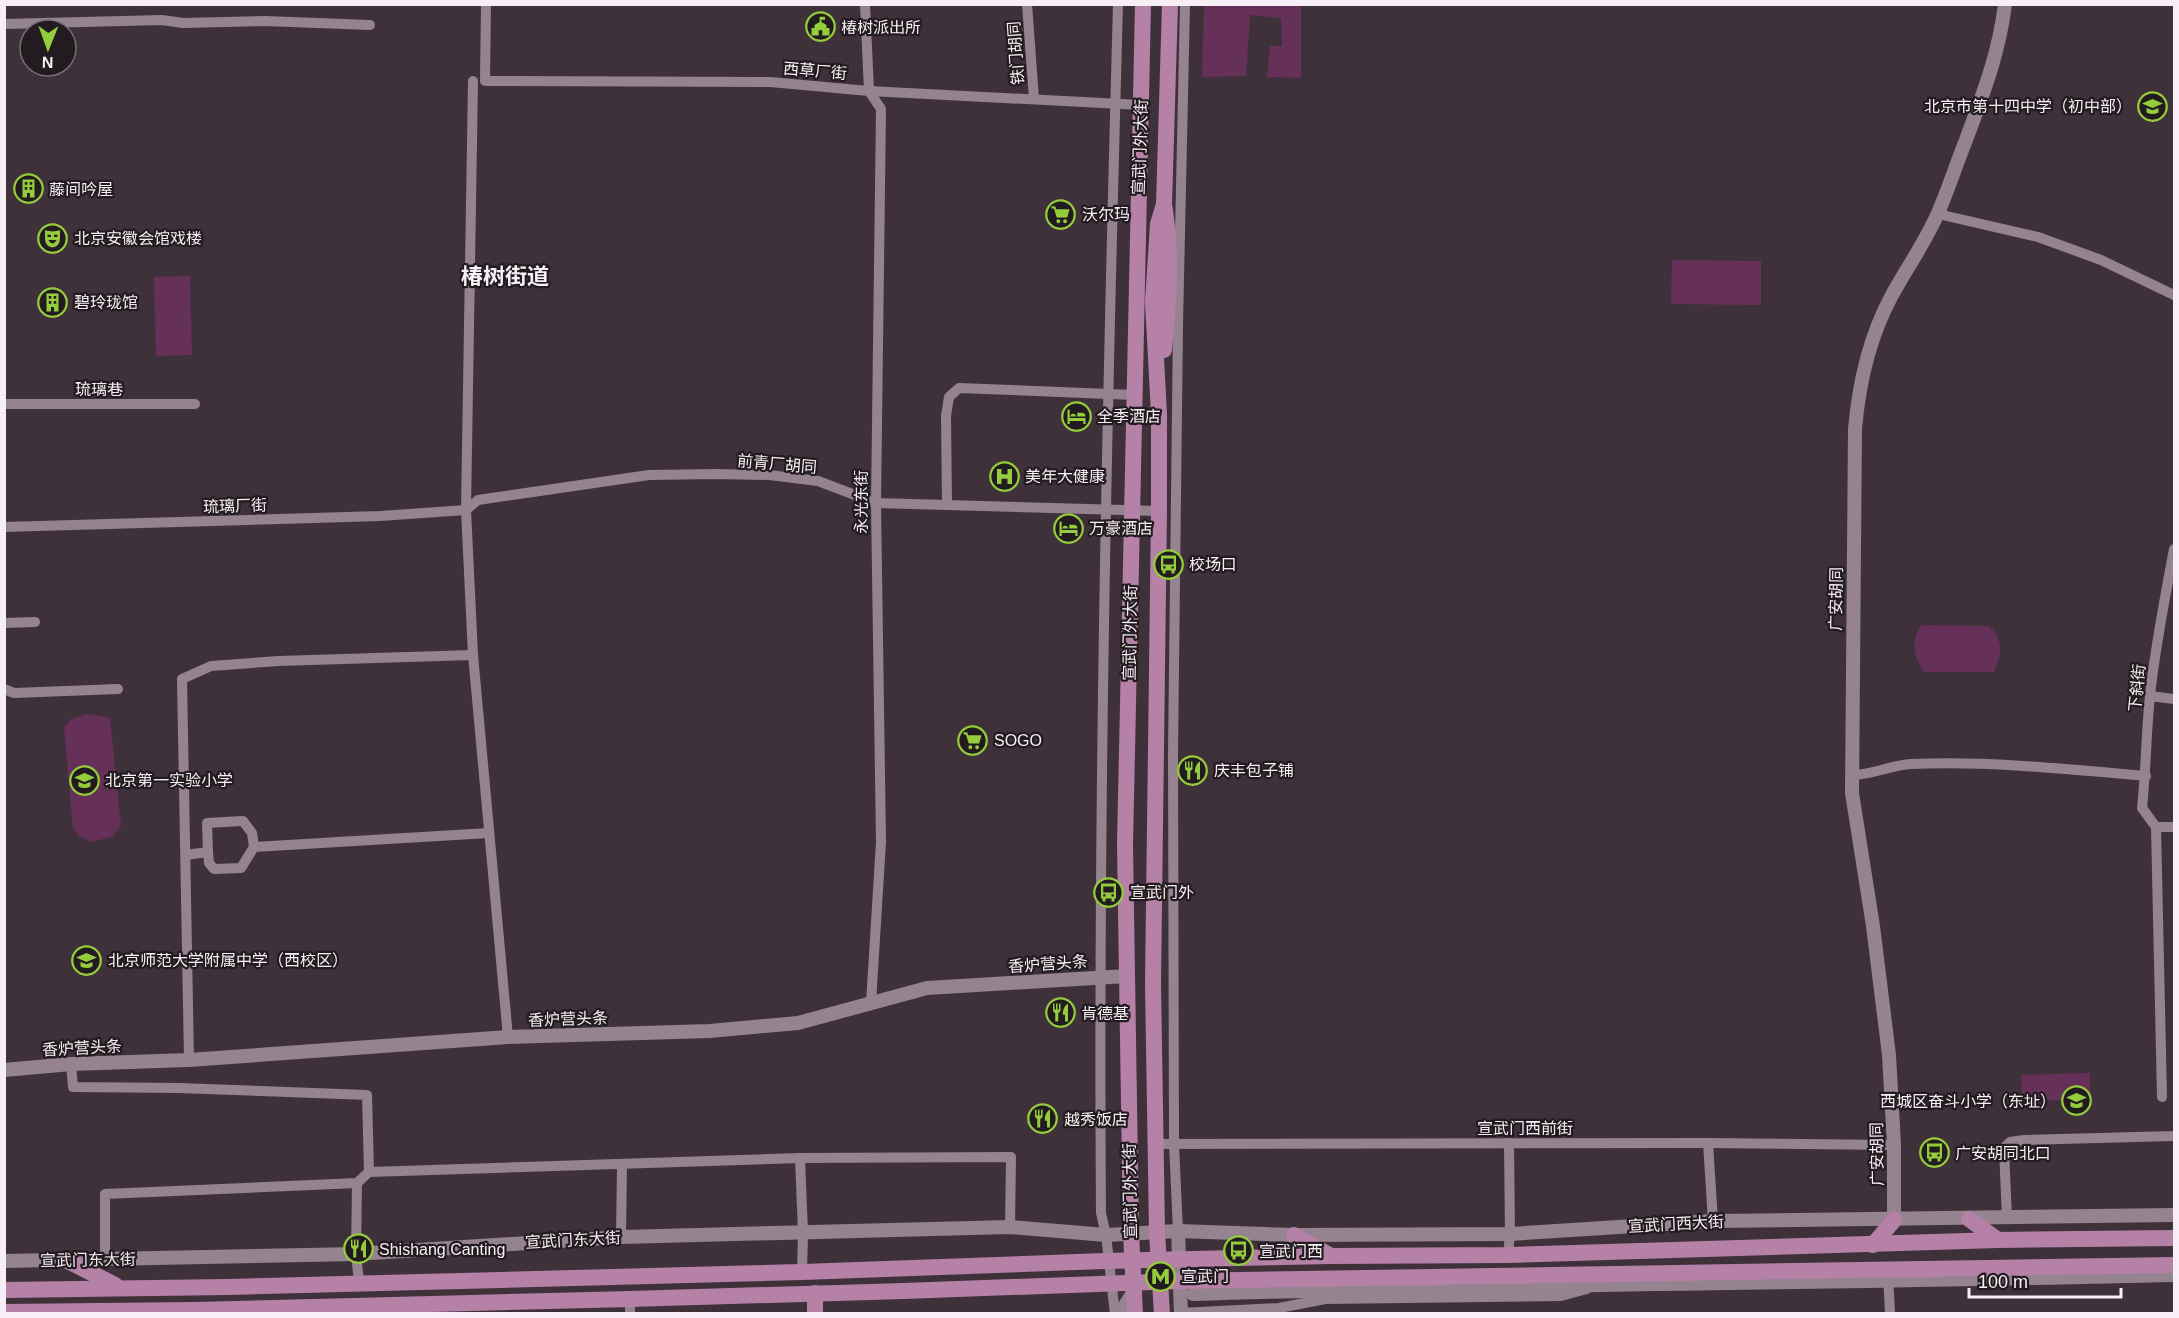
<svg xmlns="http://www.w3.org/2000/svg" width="2179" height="1318" font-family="Helvetica,'Noto Sans SC',sans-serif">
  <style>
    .green { fill: #663158 }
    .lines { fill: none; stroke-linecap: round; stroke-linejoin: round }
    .minor { stroke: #95838f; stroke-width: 10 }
    .tertiary { stroke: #95838f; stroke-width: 14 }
    .primary { stroke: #b581a6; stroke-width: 16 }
    .labels { text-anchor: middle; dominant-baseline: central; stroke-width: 4.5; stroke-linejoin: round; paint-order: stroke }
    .poi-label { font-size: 16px; fill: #f8eef5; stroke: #221b1f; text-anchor: start }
    .street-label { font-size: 16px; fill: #f8eef5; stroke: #221b1f }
    .district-label { font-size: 22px; font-weight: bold; fill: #f8eef5; stroke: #221b1f }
  </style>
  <rect width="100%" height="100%" fill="#3f313a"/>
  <g class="green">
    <path d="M1204 5H1301V78L1267 77 1270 46H1282L1281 18 1250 15 1246 76 1202 77Z"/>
    <path d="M1672 260 1761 261V305L1671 304Z"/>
    <path d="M190 276 192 355 156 356 154 277Z"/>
    <path d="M1922 625 1989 626C2005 641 2001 654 1994 672H1924C1913 658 1911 639 1922 625Z"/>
    <path d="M88 714 110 718 121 826 112 837 90 842 78 835 73 828 64 728 71 719Z"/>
    <path d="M2090 1073V1100L2022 1101 2021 1075Z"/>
  </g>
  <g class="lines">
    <g class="minor">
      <path d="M486 4 485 81 770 82 869 91 1141 105"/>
      <path d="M865 4 869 91 881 109 876 503 881 842 871 1003"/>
      <path d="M1027 4 1034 99"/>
      <path d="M4 24 162 20 183 23 265 21 370 25"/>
      <path d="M1938 214 2038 237 2101 260 2174 295"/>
      <path d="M4 404H195"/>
      <path d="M947 505 946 416 949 397 959 388 1134 395"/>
      <path d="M4 527 380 516 466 510 478 500 649 475 716 474 769 475 818 481 876 503 1159 511"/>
      <path d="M4 623 35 622"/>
      <path d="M473 655 466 510 473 81"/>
      <path d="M4 689 14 693 118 689"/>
      <path d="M2150 696 2174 699"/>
      <path d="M1852 775C1872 775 1891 765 1911 764 1989 761 2068 769 2146 776"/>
      <path d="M2156 827 2142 808C2146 771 2146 734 2150 696 2155 647 2165 598 2174 549"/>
      <path d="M2156 827 2162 1097"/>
      <path d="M2156 827H2174"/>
      <path d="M208 852 207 823 243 821 252 833 254 847"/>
      <path d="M186 855 208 852 209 863 214 869 241 868 254 847 489 833"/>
      <path d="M189 1060 182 679 211 666 278 661 473 655 508 1037"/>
      <path d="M71 1064 73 1087 179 1088 367 1095 369 1172"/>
      <path d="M1708 1143 1713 1221"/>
      <path d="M1156 1144 1708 1143 1894 1145"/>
      <path d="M800 1158 803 1233 802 1272"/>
      <path d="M357 1183 356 1254 359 1282"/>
      <path d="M2007 1219 2004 1148 2010 1142 2024 1140 2174 1136"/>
      <path d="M1178 1231 1174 1144 1173 753 1178 324 1185 4"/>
      <path d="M621 1237 622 1165"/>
      <path d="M1508 1255 1510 1234 1509 1143"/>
      <path d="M105 1260V1194L357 1183 369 1172 800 1158 1011 1157 1010 1227"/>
      <path d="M1888 1274 1890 1314"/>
      <path d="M630 1299V1314"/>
      <path d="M1181 1313 1279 1308 1325 1299 1561 1296 1587 1289"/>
      <path d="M1115 1314 1106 1235 1101 1213C1098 810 1107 407 1118 4"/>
    </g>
    <g class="tertiary">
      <path d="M4 1070 71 1064 189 1060 508 1037 710 1031 798 1023 927 988 1127 976"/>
      <path d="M1894 1220V1145L1889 1055 1873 926 1852 793 1855 429C1859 383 1869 338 1891 297 1906 269 1925 243 1938 213 1948 190 1956 165 1966 140 1983 94 1999 54 2005 4"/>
      <path d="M1178 1231 1181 1314"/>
      <path d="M4 1261 356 1254 621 1237 1010 1227 1106 1235 1178 1231 1294 1235 1510 1234 1713 1221 2174 1215"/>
      <path d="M1193 1294C1520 1284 1847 1283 2174 1275"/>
      <path d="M1120 1314 1134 1291"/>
    </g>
    <g class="primary">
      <path d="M1164 350C1169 301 1172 252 1164 204L1170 4"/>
      <path d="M1969 1219 1998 1240"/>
      <path d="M1294 1235 1331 1256"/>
      <path d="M1873 1245 1894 1220"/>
      <path d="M66 1260 115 1285"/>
      <path d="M4 1290 228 1287 802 1272 1104 1261 1332 1256 1508 1255 1998 1240 2174 1238"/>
      <path d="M815 1293V1314"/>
      <path d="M4 1312 195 1310 630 1299 904 1291 1180 1281 2174 1265"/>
      <path d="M1135 1314 1131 1233 1125 844 1143 4"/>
      <path d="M1162 1314 1157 1232 1153 983 1159 511V414L1153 302 1158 224 1164 204"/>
    </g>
  </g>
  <defs>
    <symbol id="civic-ring" viewBox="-11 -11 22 22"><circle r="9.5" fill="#221b1f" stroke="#95cc3b" stroke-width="1.5"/><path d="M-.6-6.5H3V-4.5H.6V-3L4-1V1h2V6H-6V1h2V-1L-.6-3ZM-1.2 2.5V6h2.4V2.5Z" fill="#95cc3b"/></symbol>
    <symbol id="school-ring" viewBox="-11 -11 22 22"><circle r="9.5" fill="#221b1f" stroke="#95cc3b" stroke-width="1.5"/><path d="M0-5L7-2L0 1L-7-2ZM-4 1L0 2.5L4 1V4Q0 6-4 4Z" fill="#95cc3b"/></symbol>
    <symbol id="building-ring" viewBox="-11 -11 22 22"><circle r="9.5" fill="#221b1f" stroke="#95cc3b" stroke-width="1.5"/><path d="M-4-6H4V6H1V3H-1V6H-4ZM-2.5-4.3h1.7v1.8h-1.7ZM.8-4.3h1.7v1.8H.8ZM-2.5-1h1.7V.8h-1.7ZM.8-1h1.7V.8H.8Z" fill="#95cc3b"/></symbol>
    <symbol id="supermarket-ring" viewBox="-11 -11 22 22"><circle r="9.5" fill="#221b1f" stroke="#95cc3b" stroke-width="1.5"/><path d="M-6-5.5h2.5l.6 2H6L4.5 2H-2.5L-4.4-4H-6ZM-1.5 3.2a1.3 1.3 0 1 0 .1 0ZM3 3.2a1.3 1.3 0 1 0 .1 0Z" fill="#95cc3b"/></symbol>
    <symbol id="theatre-ring" viewBox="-11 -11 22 22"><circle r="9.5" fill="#221b1f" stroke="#95cc3b" stroke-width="1.5"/><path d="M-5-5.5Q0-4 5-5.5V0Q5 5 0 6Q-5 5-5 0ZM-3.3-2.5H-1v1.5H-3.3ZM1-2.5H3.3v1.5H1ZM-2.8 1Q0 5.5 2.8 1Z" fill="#95cc3b"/></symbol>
    <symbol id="hotel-ring" viewBox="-11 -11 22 22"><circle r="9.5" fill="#221b1f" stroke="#95cc3b" stroke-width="1.5"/><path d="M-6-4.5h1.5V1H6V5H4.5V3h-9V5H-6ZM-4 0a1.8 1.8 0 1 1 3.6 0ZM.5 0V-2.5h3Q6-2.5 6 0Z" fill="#95cc3b"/></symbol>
    <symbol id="hospital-ring" viewBox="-11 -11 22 22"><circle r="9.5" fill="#221b1f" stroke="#95cc3b" stroke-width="1.5"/><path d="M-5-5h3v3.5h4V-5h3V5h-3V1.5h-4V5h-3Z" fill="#95cc3b"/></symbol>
    <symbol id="bus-ring" viewBox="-11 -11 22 22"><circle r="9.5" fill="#221b1f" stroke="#95cc3b" stroke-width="1.5"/><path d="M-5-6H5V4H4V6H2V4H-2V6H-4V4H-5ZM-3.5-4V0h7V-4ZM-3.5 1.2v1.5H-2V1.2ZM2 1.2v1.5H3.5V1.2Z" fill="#95cc3b"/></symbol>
    <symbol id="restaurant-ring" viewBox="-11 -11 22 22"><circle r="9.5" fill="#221b1f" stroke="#95cc3b" stroke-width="1.5"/><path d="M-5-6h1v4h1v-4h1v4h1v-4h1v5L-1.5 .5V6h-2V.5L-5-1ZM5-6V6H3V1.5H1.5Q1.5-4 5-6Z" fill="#95cc3b"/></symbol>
    <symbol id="metro-ring" viewBox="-11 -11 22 22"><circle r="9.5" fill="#221b1f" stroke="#95cc3b" stroke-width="1.5"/><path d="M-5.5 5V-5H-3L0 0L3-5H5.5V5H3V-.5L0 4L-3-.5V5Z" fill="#95cc3b"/></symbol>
  </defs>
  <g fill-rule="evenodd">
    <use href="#civic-ring" x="804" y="10" width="33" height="33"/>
    <use href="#school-ring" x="2136" y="90" width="33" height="33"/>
    <use href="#building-ring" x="12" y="172" width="33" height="33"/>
    <use href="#supermarket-ring" x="1044" y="198" width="33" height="33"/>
    <use href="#theatre-ring" x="36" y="222" width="33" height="33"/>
    <use href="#building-ring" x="36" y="286" width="33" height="33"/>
    <use href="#hotel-ring" x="1060" y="400" width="33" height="33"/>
    <use href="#hospital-ring" x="988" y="460" width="33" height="33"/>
    <use href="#hotel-ring" x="1052" y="512" width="33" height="33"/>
    <use href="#bus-ring" x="1152" y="548" width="33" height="33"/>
    <use href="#supermarket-ring" x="956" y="724" width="33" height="33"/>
    <use href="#restaurant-ring" x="1176" y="754" width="33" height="33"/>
    <use href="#school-ring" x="68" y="764" width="33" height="33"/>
    <use href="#bus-ring" x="1092" y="876" width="33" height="33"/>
    <use href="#school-ring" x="70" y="944" width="33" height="33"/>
    <use href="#restaurant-ring" x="1044" y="996" width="33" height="33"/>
    <use href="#school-ring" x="2060" y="1084" width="33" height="33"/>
    <use href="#restaurant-ring" x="1026" y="1102" width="33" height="33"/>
    <use href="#bus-ring" x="1918" y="1136" width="33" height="33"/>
    <use href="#restaurant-ring" x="342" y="1232" width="33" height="33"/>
    <use href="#bus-ring" x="1222" y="1234" width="33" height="33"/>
    <use href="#metro-ring" x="1144" y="1260" width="33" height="33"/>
  </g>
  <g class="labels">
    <g class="poi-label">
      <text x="841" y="27">椿树派出所</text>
      <text x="2132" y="106" text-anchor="end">北京市第十四中学（初中部）</text>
      <text x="49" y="189">藤间吟屋</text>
      <text x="1082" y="214">沃尔玛</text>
      <text x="74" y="238">北京安徽会馆戏楼</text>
      <text x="74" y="302">碧玲珑馆</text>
      <text x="1097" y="416">全季酒店</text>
      <text x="1025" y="476">美年大健康</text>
      <text x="1089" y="528">万豪酒店</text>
      <text x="1189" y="564">校场口</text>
      <text x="994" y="740">SOGO</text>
      <text x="1214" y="770">庆丰包子铺</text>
      <text x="105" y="780">北京第一实验小学</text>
      <text x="1130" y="892">宣武门外</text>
      <text x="108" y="960">北京师范大学附属中学（西校区）</text>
      <text x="1081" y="1013">肯德基</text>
      <text x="2056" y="1101" text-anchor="end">西城区奋斗小学（东址）</text>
      <text x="1064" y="1119">越秀饭店</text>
      <text x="1955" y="1153">广安胡同北口</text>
      <text x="379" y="1249">Shishang Canting</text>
      <text x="1259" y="1251">宣武门西</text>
      <text x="1181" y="1276">宣武门</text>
    </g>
    <g class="street-label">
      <text transform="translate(1016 53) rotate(-94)">铁门胡同</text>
      <text transform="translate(815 71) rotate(5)">西草厂街</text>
      <text transform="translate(1140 147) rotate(-88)">宣武门外大街</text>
      <text x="99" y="389">琉璃巷</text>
      <text transform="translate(777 464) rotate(5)">前青厂胡同</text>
      <text transform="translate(861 502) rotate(-90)">永光东街</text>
      <text transform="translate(235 506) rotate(-2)">琉璃厂街</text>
      <text transform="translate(1836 599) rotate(-89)">广安胡同</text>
      <text transform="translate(1130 633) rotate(-89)">宣武门外大街</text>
      <text transform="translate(2137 688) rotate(-84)">下斜街</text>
      <text transform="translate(1048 964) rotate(-4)">香炉营头条</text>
      <text transform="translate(568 1019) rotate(-2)">香炉营头条</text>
      <text transform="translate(82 1048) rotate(-3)">香炉营头条</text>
      <text x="1525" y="1128">宣武门西前街</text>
      <text transform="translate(1877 1154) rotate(-91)">广安胡同</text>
      <text transform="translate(1130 1191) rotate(-91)">宣武门外大街</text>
      <text transform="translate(1676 1224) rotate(-3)">宣武门西大街</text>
      <text transform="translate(573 1240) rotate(-3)">宣武门东大街</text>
      <text transform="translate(88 1260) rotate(-1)">宣武门东大街</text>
    </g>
    <g class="district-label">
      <text x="505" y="276">椿树街道</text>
    </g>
  </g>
  <rect width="2179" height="1318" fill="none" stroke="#f8eef5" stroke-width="12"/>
  <g transform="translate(48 48) rotate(181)"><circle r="28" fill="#221b1f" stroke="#786f75" stroke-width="1.5"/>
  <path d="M0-4.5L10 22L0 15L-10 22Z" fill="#95cc3b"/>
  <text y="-9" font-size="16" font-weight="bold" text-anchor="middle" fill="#f8eef5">N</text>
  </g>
  <path d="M1969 1288v9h152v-9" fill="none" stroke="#f8eef5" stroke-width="3"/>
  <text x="1978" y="1288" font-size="18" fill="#f8eef5" stroke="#221b1f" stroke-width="4.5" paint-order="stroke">100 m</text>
</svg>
